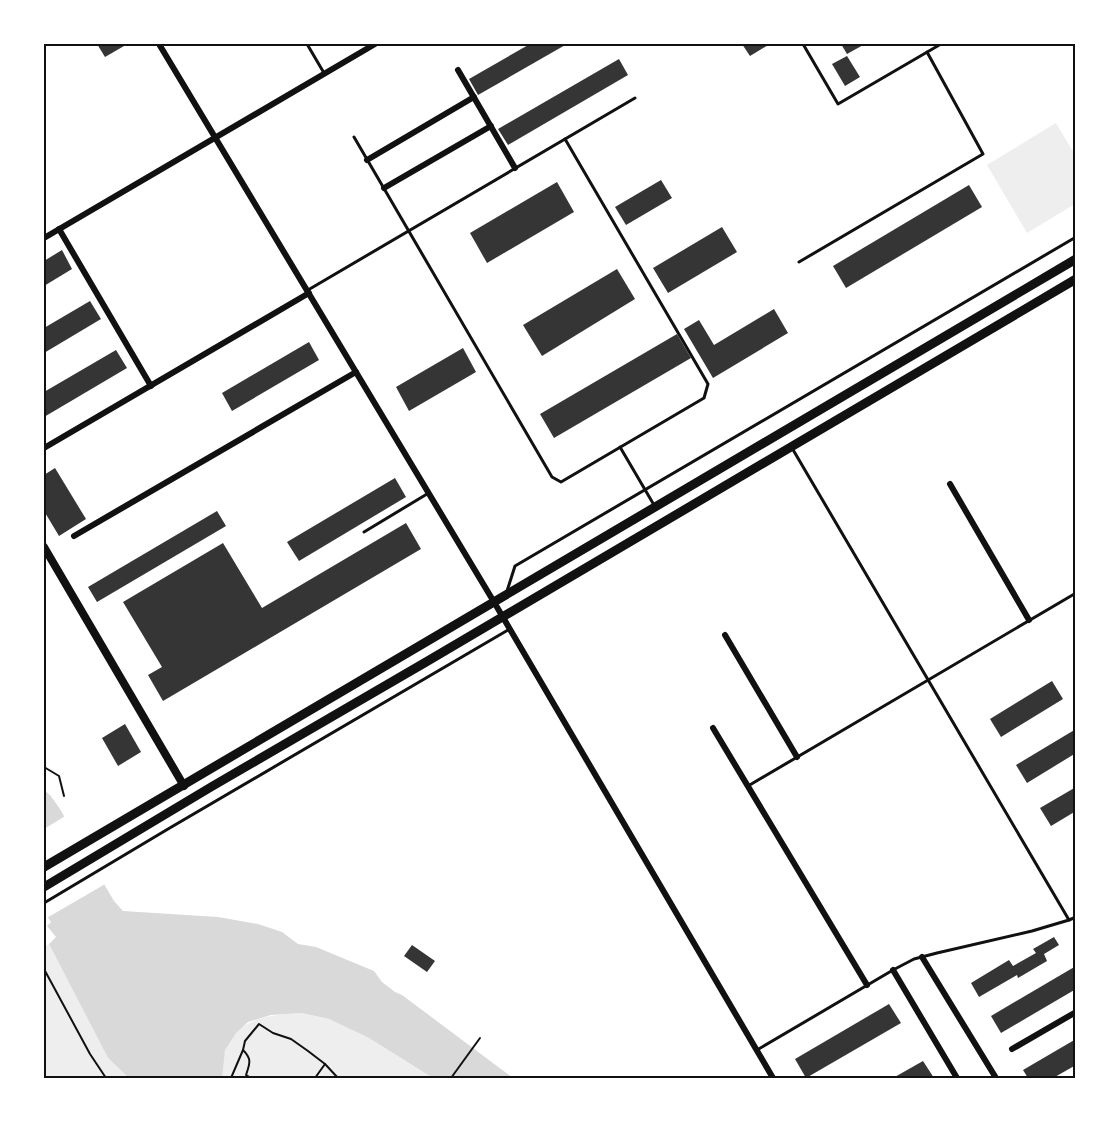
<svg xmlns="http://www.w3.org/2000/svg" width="1119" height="1122" font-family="'DM Sans',sans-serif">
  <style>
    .green { fill: #eee }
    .water { fill: #d9d9d9 }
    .pier { fill: #fff }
    .building { fill: #353535 }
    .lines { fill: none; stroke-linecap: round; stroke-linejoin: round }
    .path { stroke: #111; stroke-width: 2 }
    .service { stroke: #111; stroke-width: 3 }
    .minor { stroke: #111; stroke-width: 6 }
    .tertiary { stroke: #111; stroke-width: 8 }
    .primary { stroke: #111; stroke-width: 9 }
    .neatline { fill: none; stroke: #111; stroke-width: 2 }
  </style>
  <rect width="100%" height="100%" fill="#fff"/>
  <g class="green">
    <path d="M1056 123 1075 155V204L1027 233 987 165Z"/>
    <path d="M49 944 108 1058 129 1078H44V947Z"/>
    <path d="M302 1013 329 1019 369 1038 433 1078H222C222 1069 222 1058 225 1050 239 1016 271 1015 302 1013Z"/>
  </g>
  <path class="water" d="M44 790 50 795 60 809 114 901 123 911 218 917 258 924 282 932 298 944 316 947 374 971 382 982 395 992 402 995 513 1078H433L369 1038 329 1019 302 1013 271 1015 248 1022 236 1033 225 1050 222 1078H129L108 1058 49 944 56 937 47 926 51 922 44 911Z"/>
  <path class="pier" d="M67 815 107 883 45 919 44 916V829Z"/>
  <g class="building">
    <path d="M97 44H122L124 46 105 57Z"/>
    <path d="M530 44H567L478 95 469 79Z"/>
    <path d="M742 44H770L750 56Z"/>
    <path d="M841 44H865L847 54Z"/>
    <path d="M847 56 860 77 845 86 832 64Z"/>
    <path d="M619 59 628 75 508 145 498 129Z"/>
    <path d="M661 180 672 198 626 225 615 207Z"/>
    <path d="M557 182 574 212 487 263 470 233Z"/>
    <path d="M969 185 982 207 846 288 833 266Z"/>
    <path d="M722 227 737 252 668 293 653 268Z"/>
    <path d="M62 250 72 269 44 286V261Z"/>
    <path d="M617 269 635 299 542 356 523 325Z"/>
    <path d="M90 301 101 319 44 353V328Z"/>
    <path d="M774 309 788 333 713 378 684 329 699 320 714 345Z"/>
    <path d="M677 334 691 358 554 438 540 414Z"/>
    <path d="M309 342 319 360 232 411 222 393Z"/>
    <path d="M463 348 476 372 409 411 396 387Z"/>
    <path d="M116 350 127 368 44 417V392Z"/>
    <path d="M55 468 86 519 59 536 44 511V475Z"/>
    <path d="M395 478 406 497 299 561 287 542Z"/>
    <path d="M217 511 226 526 97 602 88 587Z"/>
    <path d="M406 523 421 549 163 701 148 675 162 667 123 602 223 543 262 608Z"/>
    <path d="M1052 681 1063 699 1001 737 990 719Z"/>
    <path d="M125 724 141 752 118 766 102 738Z"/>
    <path d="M1076 729V753L1027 783 1016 765Z"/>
    <path d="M1076 787V811L1051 826 1040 808Z"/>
    <path d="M1054 937 1059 945 1044 954 1047 961 1018 978 1017 975 979 997 971 983 1009 960 1013 966 1036 953 1033 949Z"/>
    <path d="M412 945 435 961 427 972 404 956Z"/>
    <path d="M1076 966V989L1001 1033 991 1016Z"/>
    <path d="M889 1004 901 1023 806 1078 795 1059Z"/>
    <path d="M1076 1039V1065L1053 1078H1028L1023 1070Z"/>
    <path d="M923 1061 934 1078H893Z"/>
  </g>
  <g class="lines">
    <g class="path">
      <path d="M44 767 59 776 64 796"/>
      <path d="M44 969 90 1054 106 1078"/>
      <path d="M243 1050C252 1059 250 1063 246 1075L251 1078"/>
      <path d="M231 1078 243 1050 245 1041 259 1024 273 1033 291 1039 308 1051 325 1064 338 1078"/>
      <path d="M315 1078 325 1064"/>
      <path d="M451 1078 480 1038"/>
    </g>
    <g class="service">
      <path d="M307 44 324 73"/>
      <path d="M803 44 838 104 941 44"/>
      <path d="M354 137 552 477 561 482 704 398 708 384 565 139"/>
      <path d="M799 262 983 154 927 52"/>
      <path d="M308 290 635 98"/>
      <path d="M620 447 654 505"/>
      <path d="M792 448 1069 920"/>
      <path d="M364 532 427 494"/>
      <path d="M507 591 515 566 1076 237"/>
      <path d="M748 786 1076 593"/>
      <path d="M44 903 168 829 508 630"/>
      <path d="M757 1050 893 970 914 959 937 953 1032 931 1069 920 1076 917"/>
    </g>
    <g class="minor">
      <path d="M159 44 494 602 773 1078"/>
      <path d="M458 70 515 168"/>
      <path d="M367 160 474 97"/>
      <path d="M384 188 491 126"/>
      <path d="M59 229 151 386"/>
      <path d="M44 238 375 44"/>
      <path d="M44 448 309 293"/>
      <path d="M950 484 1029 620"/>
      <path d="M74 536 356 372"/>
      <path d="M725 635 797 757"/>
      <path d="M713 728 867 985"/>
      <path d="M922 957 996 1078"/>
      <path d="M893 970 957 1078"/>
      <path d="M1012 1049 1076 1012"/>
    </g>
    <path class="tertiary" d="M44 547 184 786"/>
    <g class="primary">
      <path d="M44 867 1076 259"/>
      <path d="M44 887 211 787 426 662 1076 279"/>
    </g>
  </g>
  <rect width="1119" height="1122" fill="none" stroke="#ffffff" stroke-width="90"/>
  <rect x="45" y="45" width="1029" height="1032" class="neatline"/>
</svg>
